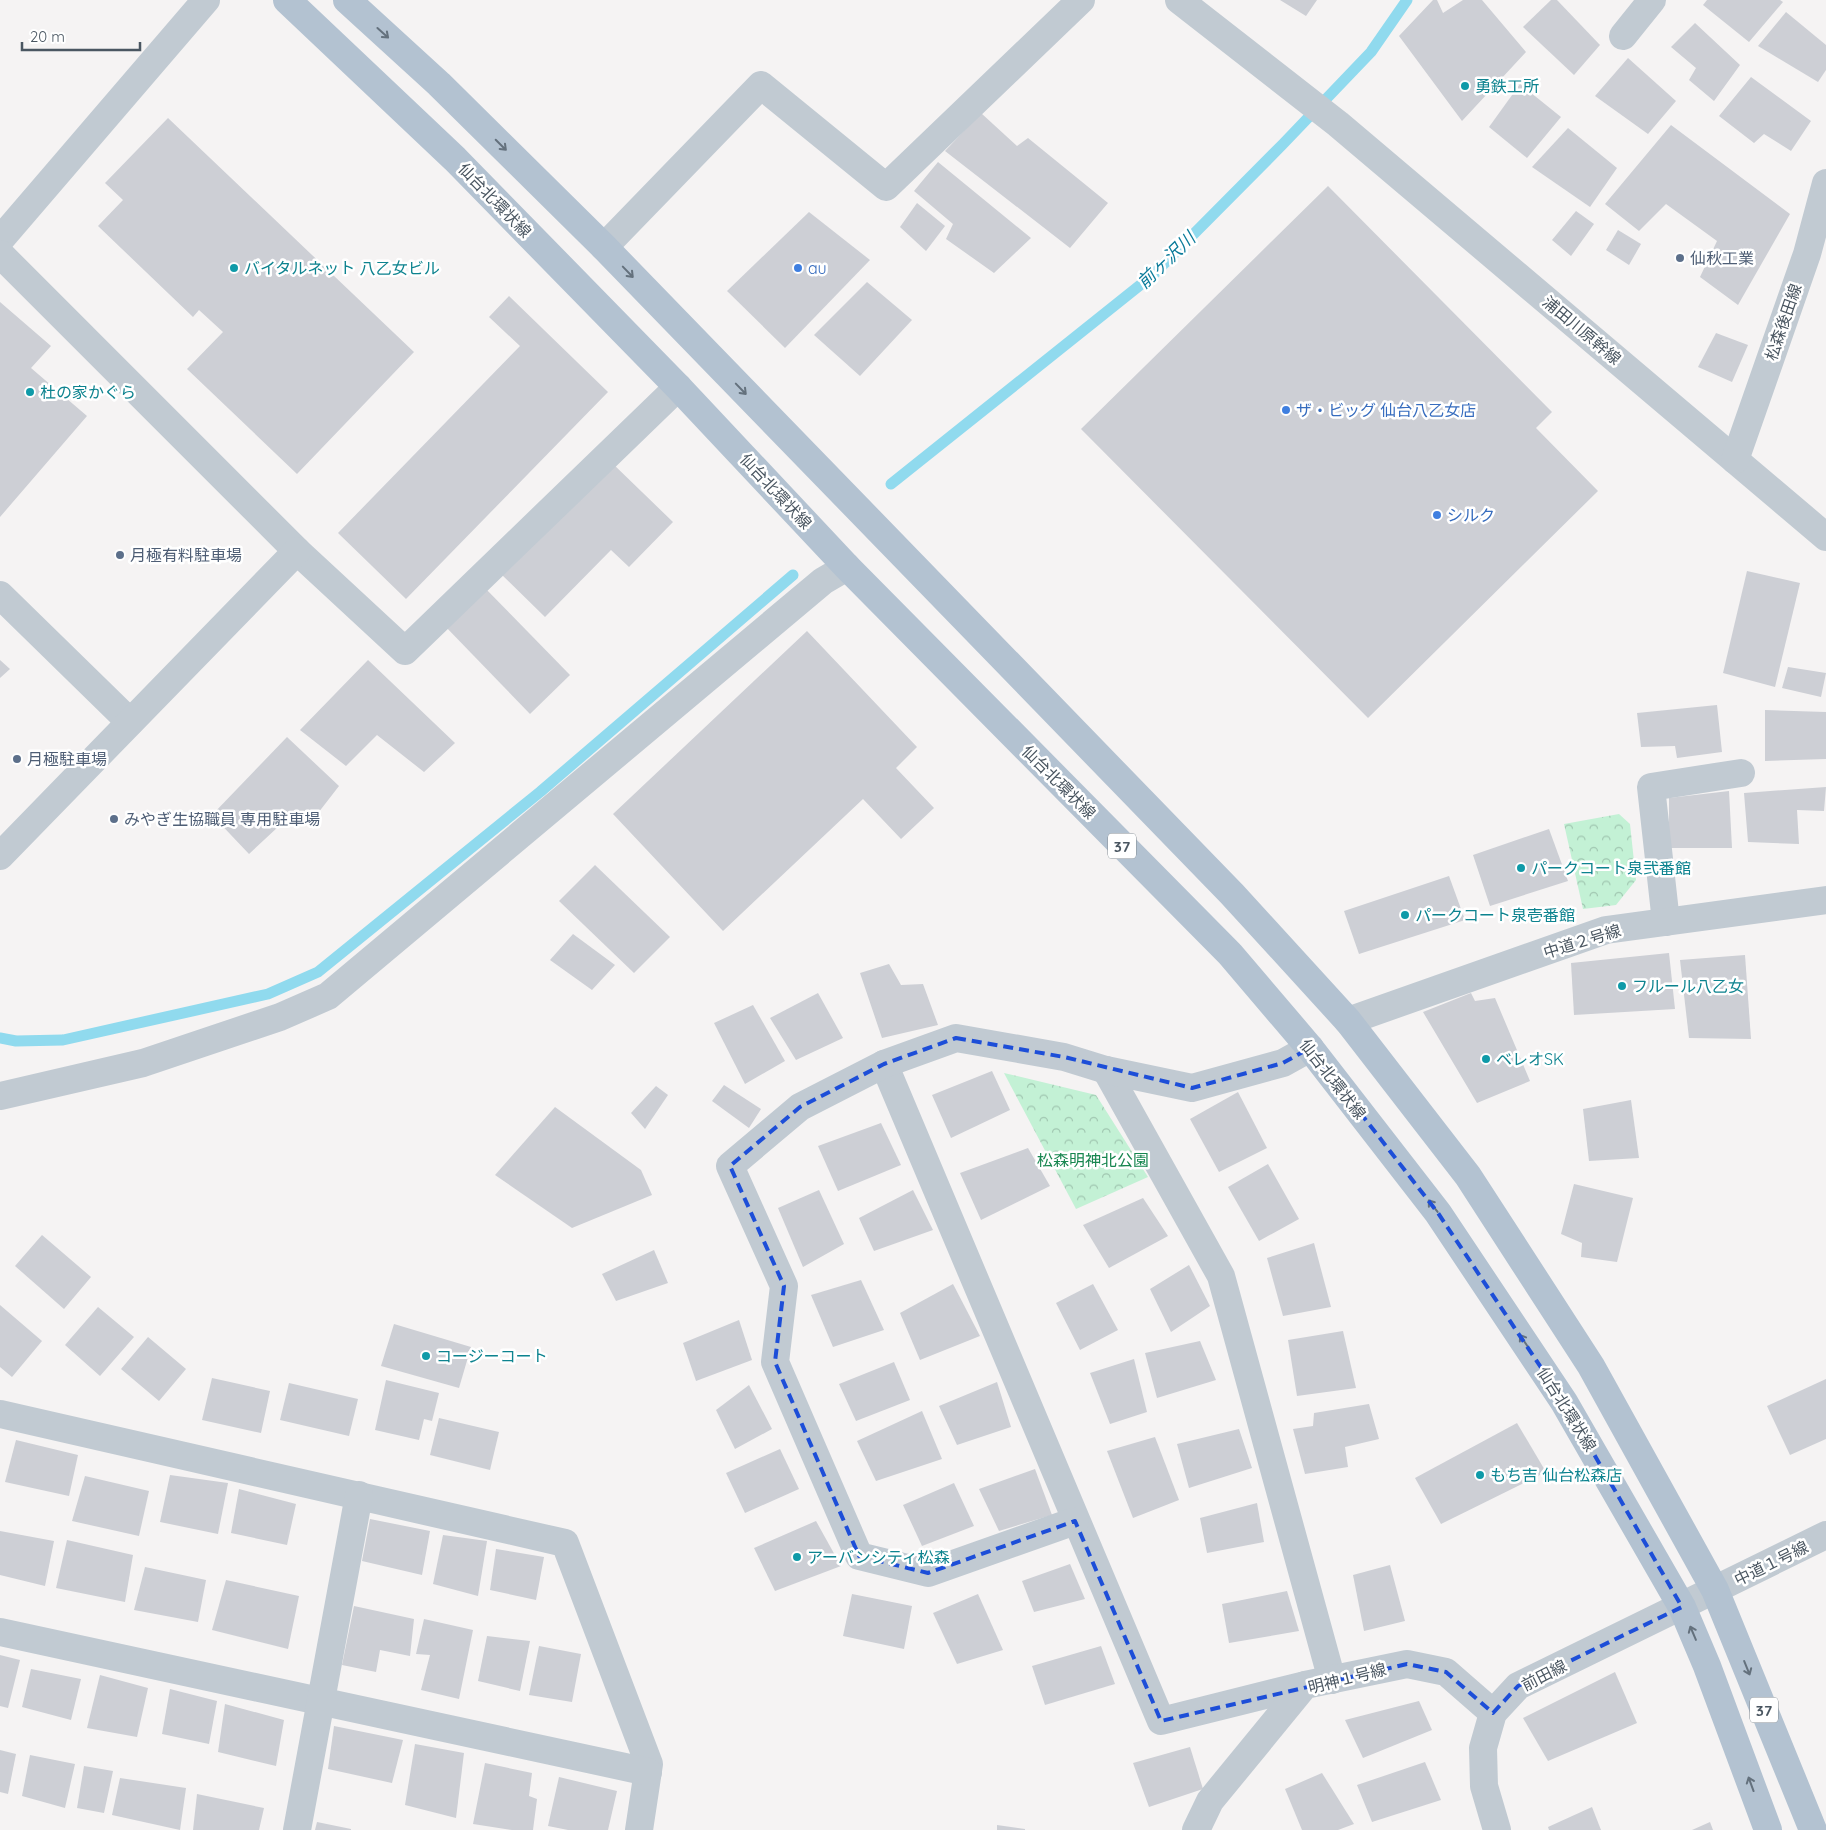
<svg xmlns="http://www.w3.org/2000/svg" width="1826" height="1830" font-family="Quicksand,'Noto Sans JP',sans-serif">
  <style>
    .park { fill: url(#park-crowns) }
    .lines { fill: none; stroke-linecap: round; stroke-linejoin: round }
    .stream { stroke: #90daee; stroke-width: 11 }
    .building { fill: #cdcfd5 }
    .minor { stroke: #c1cad2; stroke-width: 28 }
    .major { stroke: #b3c2d1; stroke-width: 28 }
    .oneway { stroke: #64717d }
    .marked { fill: none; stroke: #1d4ed8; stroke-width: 4; stroke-dasharray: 10 6; stroke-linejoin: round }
    .culture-dot { fill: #0f9aa8; stroke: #fff; stroke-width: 2 }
    .service-dot { fill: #5c6f8a; stroke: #fff; stroke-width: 2 }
    .shop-dot { fill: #3f7fe0; stroke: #fff; stroke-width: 2 }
    .labels { text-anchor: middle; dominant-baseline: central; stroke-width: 5; stroke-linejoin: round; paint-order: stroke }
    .shield { fill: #fff; stroke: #808990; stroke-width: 1 }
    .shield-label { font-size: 15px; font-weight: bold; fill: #4a5661 }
    .culture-label { font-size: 16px; fill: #0d838f; stroke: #fff; text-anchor: start }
    .street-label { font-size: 16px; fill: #4a5661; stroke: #fff }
    .service-label { font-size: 16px; fill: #4e5e75; stroke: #fff; text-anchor: start }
    .shop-label { font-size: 16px; fill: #366cbe; stroke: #fff; text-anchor: start }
    .park-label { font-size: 16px; fill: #17864f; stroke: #fff }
    .water-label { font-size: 18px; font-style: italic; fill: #0c7c9b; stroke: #fff }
  </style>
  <defs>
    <pattern id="park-crowns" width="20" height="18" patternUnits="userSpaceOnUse" patternTransform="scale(1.25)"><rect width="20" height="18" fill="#c3f1d5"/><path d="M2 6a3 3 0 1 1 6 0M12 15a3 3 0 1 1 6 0" fill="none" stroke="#a0c6b0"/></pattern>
  </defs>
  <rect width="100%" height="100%" fill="#f5f3f3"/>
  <g class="park">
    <path d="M1619 814 1630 824 1636 880 1616 905 1583 909 1564 824Z"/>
    <path d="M1004 1073 1096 1095 1148 1177 1076 1209Z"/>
  </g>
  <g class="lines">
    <g class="stream">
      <path d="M891 484 1154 274 1283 144 1371 52 1407 0"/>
      <path d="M0 1038 16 1041 63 1040 268 994 318 972 540 792 793 575"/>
    </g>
  </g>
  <g class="building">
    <path d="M1280 0H1317L1306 16Z"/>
    <path d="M1433 0H1437L1443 13 1463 0H1482L1526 52 1462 121 1399 36Z"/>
    <path d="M1551 0H1557L1600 45 1574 75 1523 27Z"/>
    <path d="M1707 0H1780L1783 2 1749 42 1703 5Z"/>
    <path d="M1786 12 1826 45V70L1818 82 1758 46Z"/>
    <path d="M1695 23 1740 65 1714 101 1689 80 1696 68 1671 47Z"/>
    <path d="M1628 58 1676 101 1648 134 1595 96Z"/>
    <path d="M1751 77 1811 121 1791 151 1764 134 1754 143 1719 116Z"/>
    <path d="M1520 84 1561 117 1527 158 1489 127Z"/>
    <path d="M981 113 1017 146 1028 138 1108 203 1070 248 945 151Z"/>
    <path d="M168 118 414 352 297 474 187 369 223 332 199 310 193 317 98 226 123 200 105 183Z"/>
    <path d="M1671 125 1790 214 1738 305 1700 277 1717 241 1666 204 1639 231 1605 204Z"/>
    <path d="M1568 128 1617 168 1590 207 1532 167Z"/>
    <path d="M938 162 1031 238 994 273 946 239 953 224 914 191Z"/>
    <path d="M1328 186 1552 412 1536 428 1598 491 1368 718 1081 429Z"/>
    <path d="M917 203 945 226 926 251 900 227Z"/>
    <path d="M1576 211 1594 224 1571 256 1552 240Z"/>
    <path d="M809 212 870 260 785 348 727 291Z"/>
    <path d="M1618 230 1641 244 1629 265 1606 250Z"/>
    <path d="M867 282 912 320 860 376 814 335Z"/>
    <path d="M509 296 608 392 406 599 338 533 520 346 489 317Z"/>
    <path d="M0 302 51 346 31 368 87 416 0 517Z"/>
    <path d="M1716 333 1748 345 1732 382 1698 367Z"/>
    <path d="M611 462 673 522 629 567 611 550 545 617 502 575Z"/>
    <path d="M1747 571 1800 583 1775 687 1723 673Z"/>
    <path d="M483 586 570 675 530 714 443 624Z"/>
    <path d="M807 631 917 747 896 768 934 808 901 839 863 799 723 931 613 814Z"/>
    <path d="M0 660 10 669 0 678Z"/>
    <path d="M368 660 455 743 424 772 377 735 346 766 300 730Z"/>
    <path d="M1788 667 1826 673 1821 697 1782 688Z"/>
    <path d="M1717 705 1722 752 1677 758 1675 746 1641 747 1637 713Z"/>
    <path d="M1765 710 1826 712V759L1765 761Z"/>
    <path d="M287 737 339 786 308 826 292 814 249 854 212 815Z"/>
    <path d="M1826 787 1824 811 1797 810 1799 844 1748 842 1744 793Z"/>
    <path d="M1729 791 1732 848H1669V798Z"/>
    <path d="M1549 829 1568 881 1490 906 1473 855Z"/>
    <path d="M595 865 670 937 634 973 559 901Z"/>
    <path d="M1449 876 1465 920 1359 954 1344 911Z"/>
    <path d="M573 934 615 965 592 990 550 960Z"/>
    <path d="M1669 953 1675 1009 1574 1015 1571 963Z"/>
    <path d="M1745 955 1751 1039 1689 1038 1680 960Z"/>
    <path d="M889 964 901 985 923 984 938 1025 882 1038 860 973Z"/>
    <path d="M818 993 843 1038 796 1060 770 1018Z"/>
    <path d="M1471 993 1475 1001 1495 998 1530 1081 1477 1103 1423 1012Z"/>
    <path d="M753 1005 785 1061 745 1084 714 1023Z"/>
    <path d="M992 1071 1010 1110 951 1138 932 1095Z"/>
    <path d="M724 1085 761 1109 749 1128 712 1101Z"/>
    <path d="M656 1086 668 1095 645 1129 631 1113Z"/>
    <path d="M1238 1092 1267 1148 1219 1172 1190 1119Z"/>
    <path d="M1631 1100 1639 1158 1589 1161 1583 1109Z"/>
    <path d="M555 1107 641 1170 652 1195 572 1228 495 1175Z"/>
    <path d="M881 1123 901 1165 838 1191 818 1146Z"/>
    <path d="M1028 1148 1050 1186 981 1220 960 1173Z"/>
    <path d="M1268 1164 1299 1219 1259 1241 1228 1187Z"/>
    <path d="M1574 1184 1633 1198 1617 1262 1581 1257 1582 1243 1561 1234Z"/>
    <path d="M819 1190 844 1244 803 1267 778 1208Z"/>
    <path d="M913 1190 933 1230 874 1251 859 1218Z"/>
    <path d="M1143 1198 1168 1236 1109 1268 1083 1225Z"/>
    <path d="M42 1235 91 1277 64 1309 15 1266Z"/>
    <path d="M1314 1243 1331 1307 1283 1316 1267 1258Z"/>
    <path d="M654 1250 668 1283 616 1301 602 1274Z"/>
    <path d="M1189 1265 1210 1306 1171 1332 1150 1289Z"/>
    <path d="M861 1280 884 1330 833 1347 811 1295Z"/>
    <path d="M953 1284 980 1336 920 1360 900 1313Z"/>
    <path d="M1093 1284 1118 1330 1080 1350 1056 1303Z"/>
    <path d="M0 1305 42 1341 12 1377 0 1367Z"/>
    <path d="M98 1307 134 1337 100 1376 65 1345Z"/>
    <path d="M739 1320 752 1360 696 1381 683 1343Z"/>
    <path d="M394 1324 471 1347 459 1388 381 1366Z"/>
    <path d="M1343 1331 1356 1388 1297 1396 1288 1340Z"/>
    <path d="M148 1337 186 1369 159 1401 121 1369Z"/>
    <path d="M1200 1341 1216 1380 1157 1398 1145 1353Z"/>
    <path d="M1134 1359 1147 1412 1110 1424 1090 1373Z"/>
    <path d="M894 1362 910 1400 856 1421 839 1384Z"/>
    <path d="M212 1378 270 1391 261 1433 202 1420Z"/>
    <path d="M1826 1379V1439L1790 1455 1767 1406Z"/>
    <path d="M386 1380 439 1393 432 1421 424 1419 419 1440 375 1430Z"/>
    <path d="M997 1382 1011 1427 957 1445 939 1406Z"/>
    <path d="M289 1383 358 1399 349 1436 280 1420Z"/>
    <path d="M749 1385 772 1429 735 1449 716 1410Z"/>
    <path d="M1369 1404 1379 1439 1345 1447 1348 1467 1305 1474 1293 1429 1313 1426 1314 1413Z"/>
    <path d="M922 1411 942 1459 876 1481 857 1441Z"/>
    <path d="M439 1418 499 1432 490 1470 430 1455Z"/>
    <path d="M1517 1423 1546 1472 1441 1524 1415 1478Z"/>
    <path d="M1239 1429 1252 1468 1189 1488 1177 1444Z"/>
    <path d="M1155 1437 1179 1500 1133 1518 1107 1451Z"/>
    <path d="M16 1440 78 1455 69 1496 5 1482Z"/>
    <path d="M780 1449 799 1489 745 1513 726 1473Z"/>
    <path d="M1035 1469 1052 1515 999 1531 979 1489Z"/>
    <path d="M170 1475 228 1483 218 1534 160 1522Z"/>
    <path d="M85 1476 149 1491 139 1536 72 1521Z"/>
    <path d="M954 1483 974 1526 922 1546 903 1505Z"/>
    <path d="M239 1489 296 1504 287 1545 231 1533Z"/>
    <path d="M1257 1503 1264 1542 1207 1553 1200 1518Z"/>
    <path d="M370 1519 430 1531 422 1575 362 1561Z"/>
    <path d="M816 1521 841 1566 775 1591 754 1548Z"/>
    <path d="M0 1531 54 1541 45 1586 0 1575Z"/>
    <path d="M443 1535 487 1541 478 1596 433 1584Z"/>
    <path d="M67 1540 133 1555 125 1602 56 1588Z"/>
    <path d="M496 1549 544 1557 536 1600 490 1590Z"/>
    <path d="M1070 1564 1085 1599 1034 1612 1022 1581Z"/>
    <path d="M1390 1565 1405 1621 1364 1631 1353 1575Z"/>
    <path d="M145 1567 206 1580 198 1622 134 1610Z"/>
    <path d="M226 1580 299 1596 288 1649 212 1630Z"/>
    <path d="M1287 1591 1299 1631 1229 1643 1222 1604Z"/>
    <path d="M852 1594 912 1606 904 1649 843 1636Z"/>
    <path d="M978 1594 1003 1650 957 1664 933 1613Z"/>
    <path d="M354 1606 414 1619 410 1656 380 1650 376 1672 342 1665Z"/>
    <path d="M424 1619 473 1630 459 1699 421 1690 430 1655 416 1654Z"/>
    <path d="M487 1636 530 1641 520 1691 478 1681Z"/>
    <path d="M539 1646 581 1654 572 1702 529 1695Z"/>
    <path d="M1101 1646 1115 1684 1045 1705 1032 1666Z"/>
    <path d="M0 1655 20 1660 8 1708 0 1706Z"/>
    <path d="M31 1669 81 1679 71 1720 22 1707Z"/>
    <path d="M1615 1672 1637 1723 1548 1761 1523 1718Z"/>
    <path d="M100 1675 148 1688 137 1737 87 1728Z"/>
    <path d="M170 1689 217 1701 209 1744 162 1734Z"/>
    <path d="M1419 1701 1432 1730 1363 1758 1345 1720Z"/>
    <path d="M225 1704 284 1720 276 1766 218 1752Z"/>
    <path d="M334 1726 403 1740 392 1783 328 1769Z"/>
    <path d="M415 1744 464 1753 456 1818 405 1805Z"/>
    <path d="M1190 1747 1203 1789 1149 1807 1133 1763Z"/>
    <path d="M0 1750 16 1754 8 1794 0 1792Z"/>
    <path d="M30 1755 75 1764 65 1808 22 1796Z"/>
    <path d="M1425 1762 1441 1800 1372 1822 1357 1785Z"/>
    <path d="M485 1763 532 1773 529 1796 537 1799 533 1830H512L473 1824Z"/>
    <path d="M84 1766 113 1771 104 1813 77 1808Z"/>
    <path d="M1322 1773 1354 1824 1338 1830H1302L1285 1789Z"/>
    <path d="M559 1777 617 1791 608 1830H568L548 1826Z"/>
    <path d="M120 1778 186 1788 180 1830 112 1815Z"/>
    <path d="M197 1794 264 1808 259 1830H193Z"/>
    <path d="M1592 1807 1601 1830H1549L1548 1827Z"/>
    <path d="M317 1822 351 1829V1830H315Z"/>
    <path d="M1710 1822 1713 1830H1692Z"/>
    <path d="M997 1825 1025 1829V1830H997Z"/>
  </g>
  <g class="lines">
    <g class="minor">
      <path d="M1179 0 1338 124 1826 537"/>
      <path d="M1623 36 1652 0"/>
      <path d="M0 240 206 0"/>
      <path d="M604 247 761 85 886 187 1081 0"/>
      <path d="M0 254 297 551 405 651 678 387"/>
      <path d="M1735 460 1807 254 1826 183"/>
      <path d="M0 595 130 722"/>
      <path d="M0 856 297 551"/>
      <path d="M1666 922 1651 787 1741 773"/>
      <path d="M1348 1021 1606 930 1826 900"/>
      <path d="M884 1064 1161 1721 1305 1685"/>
      <path d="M1106 1070 1221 1276 1332 1680"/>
      <path d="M0 1096 143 1063 280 1017 328 996 823 581 847 567"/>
      <path d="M0 1414 565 1543 649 1764 639 1830"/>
      <path d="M1075 1521 928 1573 859 1556 775 1362 784 1286 730 1166 800 1107 884 1064 956 1038 1064 1057 1106 1070 1192 1088 1283 1063 1310 1048"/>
      <path d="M0 1632 648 1772"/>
      <path d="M297 1830 359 1495"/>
      <path d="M1196 1830 1210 1801 1305 1685 1407 1664 1446 1672 1493 1713"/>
      <path d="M1497 1830 1484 1786 1483 1748 1493 1713 1518 1686 1826 1535"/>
    </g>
    <g class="major">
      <path d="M287 0 455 159 678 387 847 567 1230 954 1310 1048 1438 1213 1564 1402 1682 1607 1707 1666 1768 1830"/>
      <path d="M347 0 439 84 604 247 1232 894 1348 1021 1468 1176 1591 1366 1715 1590 1813 1830"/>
    </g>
  </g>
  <defs><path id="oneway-shaft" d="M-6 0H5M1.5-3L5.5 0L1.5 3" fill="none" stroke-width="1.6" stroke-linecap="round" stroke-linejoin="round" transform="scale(1.25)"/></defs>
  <g class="oneway">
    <use href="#oneway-shaft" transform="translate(383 33) rotate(42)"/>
    <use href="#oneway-shaft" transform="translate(501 145) rotate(45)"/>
    <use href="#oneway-shaft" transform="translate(628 272) rotate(46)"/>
    <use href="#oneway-shaft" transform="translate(741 389) rotate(46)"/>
    <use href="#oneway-shaft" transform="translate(1433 1206) rotate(-128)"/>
    <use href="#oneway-shaft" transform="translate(1524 1341) rotate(-124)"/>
    <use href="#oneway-shaft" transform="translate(1693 1633) rotate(-113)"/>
    <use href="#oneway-shaft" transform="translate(1747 1668) rotate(68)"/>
    <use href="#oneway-shaft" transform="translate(1751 1784) rotate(-110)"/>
  </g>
  <path class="marked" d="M956 1038 1064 1057 1192 1088 1283 1063 1310 1048 1438 1213 1564 1402 1682 1607 1518 1686 1493 1713 1446 1672 1407 1664 1161 1721 1075 1521 928 1573 859 1556 775 1362 784 1286 730 1166 800 1107 884 1064Z"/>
  <g class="culture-dot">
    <circle cx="1465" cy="86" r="5"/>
    <circle cx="234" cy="268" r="5"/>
    <circle cx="30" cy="392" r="5"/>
    <circle cx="1521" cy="868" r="5"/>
    <circle cx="1405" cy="915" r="5"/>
    <circle cx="1622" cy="986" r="5"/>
    <circle cx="1486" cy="1059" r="5"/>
    <circle cx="426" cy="1356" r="5"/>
    <circle cx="1480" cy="1475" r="5"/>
    <circle cx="797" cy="1557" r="5"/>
  </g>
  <g class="service-dot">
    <circle cx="1680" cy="258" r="5"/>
    <circle cx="120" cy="555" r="5"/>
    <circle cx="17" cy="759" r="5"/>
    <circle cx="114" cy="819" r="5"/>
  </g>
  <g class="shop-dot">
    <circle cx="798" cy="268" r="5"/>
    <circle cx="1286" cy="410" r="5"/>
    <circle cx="1437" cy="515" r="5"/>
  </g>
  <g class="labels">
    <g class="shield">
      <rect x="1108" y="833.5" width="28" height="25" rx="4"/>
      <rect x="1750" y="1697.5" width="28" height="25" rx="4"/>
    </g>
    <g class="shield-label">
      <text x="1122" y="846">37</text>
      <text x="1764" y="1710">37</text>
    </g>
    <g class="culture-label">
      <text x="1475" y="86">勇鉄工所</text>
      <text x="244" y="268">バイタルネット 八乙女ビル</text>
      <text x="40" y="392">杜の家かぐら</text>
      <text x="1531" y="868">パークコート泉弐番館</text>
      <text x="1415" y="915">パークコート泉壱番館</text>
      <text x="1632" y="986">フルール八乙女</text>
      <text x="1496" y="1059">ベレオSK</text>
      <text x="436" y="1356">コージーコート</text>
      <text x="1490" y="1475">もち吉 仙台松森店</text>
      <text x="807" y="1557">アーバンシティ松森</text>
    </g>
    <g class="street-label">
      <text transform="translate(495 200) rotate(46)">仙台北環状線</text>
      <text transform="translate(1783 322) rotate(-71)">松森後田線</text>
      <text transform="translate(1582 330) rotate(40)">浦田川原幹線</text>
      <text transform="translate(776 491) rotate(47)">仙台北環状線</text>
      <text transform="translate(1059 782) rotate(45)">仙台北環状線</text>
      <text transform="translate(1582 941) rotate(-17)">中道２号線</text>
      <text transform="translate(1333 1079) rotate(52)">仙台北環状線</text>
      <text transform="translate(1567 1409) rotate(58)">仙台北環状線</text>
      <text transform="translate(1771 1563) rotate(-26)">中道１号線</text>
      <text transform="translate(1544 1675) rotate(-27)">前田線</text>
      <text transform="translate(1347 1678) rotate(-14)">明神１号線</text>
    </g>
    <g class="service-label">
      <text x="1690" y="258">仙秋工業</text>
      <text x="130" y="555">月極有料駐車場</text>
      <text x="27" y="759">月極駐車場</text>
      <text x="124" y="819">みやぎ生協職員 専用駐車場</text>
    </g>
    <g class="shop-label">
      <text x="808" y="268">au</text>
      <text x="1296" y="410">ザ・ビッグ 仙台八乙女店</text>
      <text x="1447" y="515">シルク</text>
    </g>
    <g class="park-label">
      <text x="1093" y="1160">松森明神北公園</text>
    </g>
    <g class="water-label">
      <text transform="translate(1166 260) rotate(-44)">前ヶ沢川</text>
    </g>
  </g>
  <path d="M22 42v8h118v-8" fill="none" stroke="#4a5661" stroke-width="2.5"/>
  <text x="30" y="42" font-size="15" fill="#4a5661" stroke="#ffffff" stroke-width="4" paint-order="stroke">20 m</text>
</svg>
